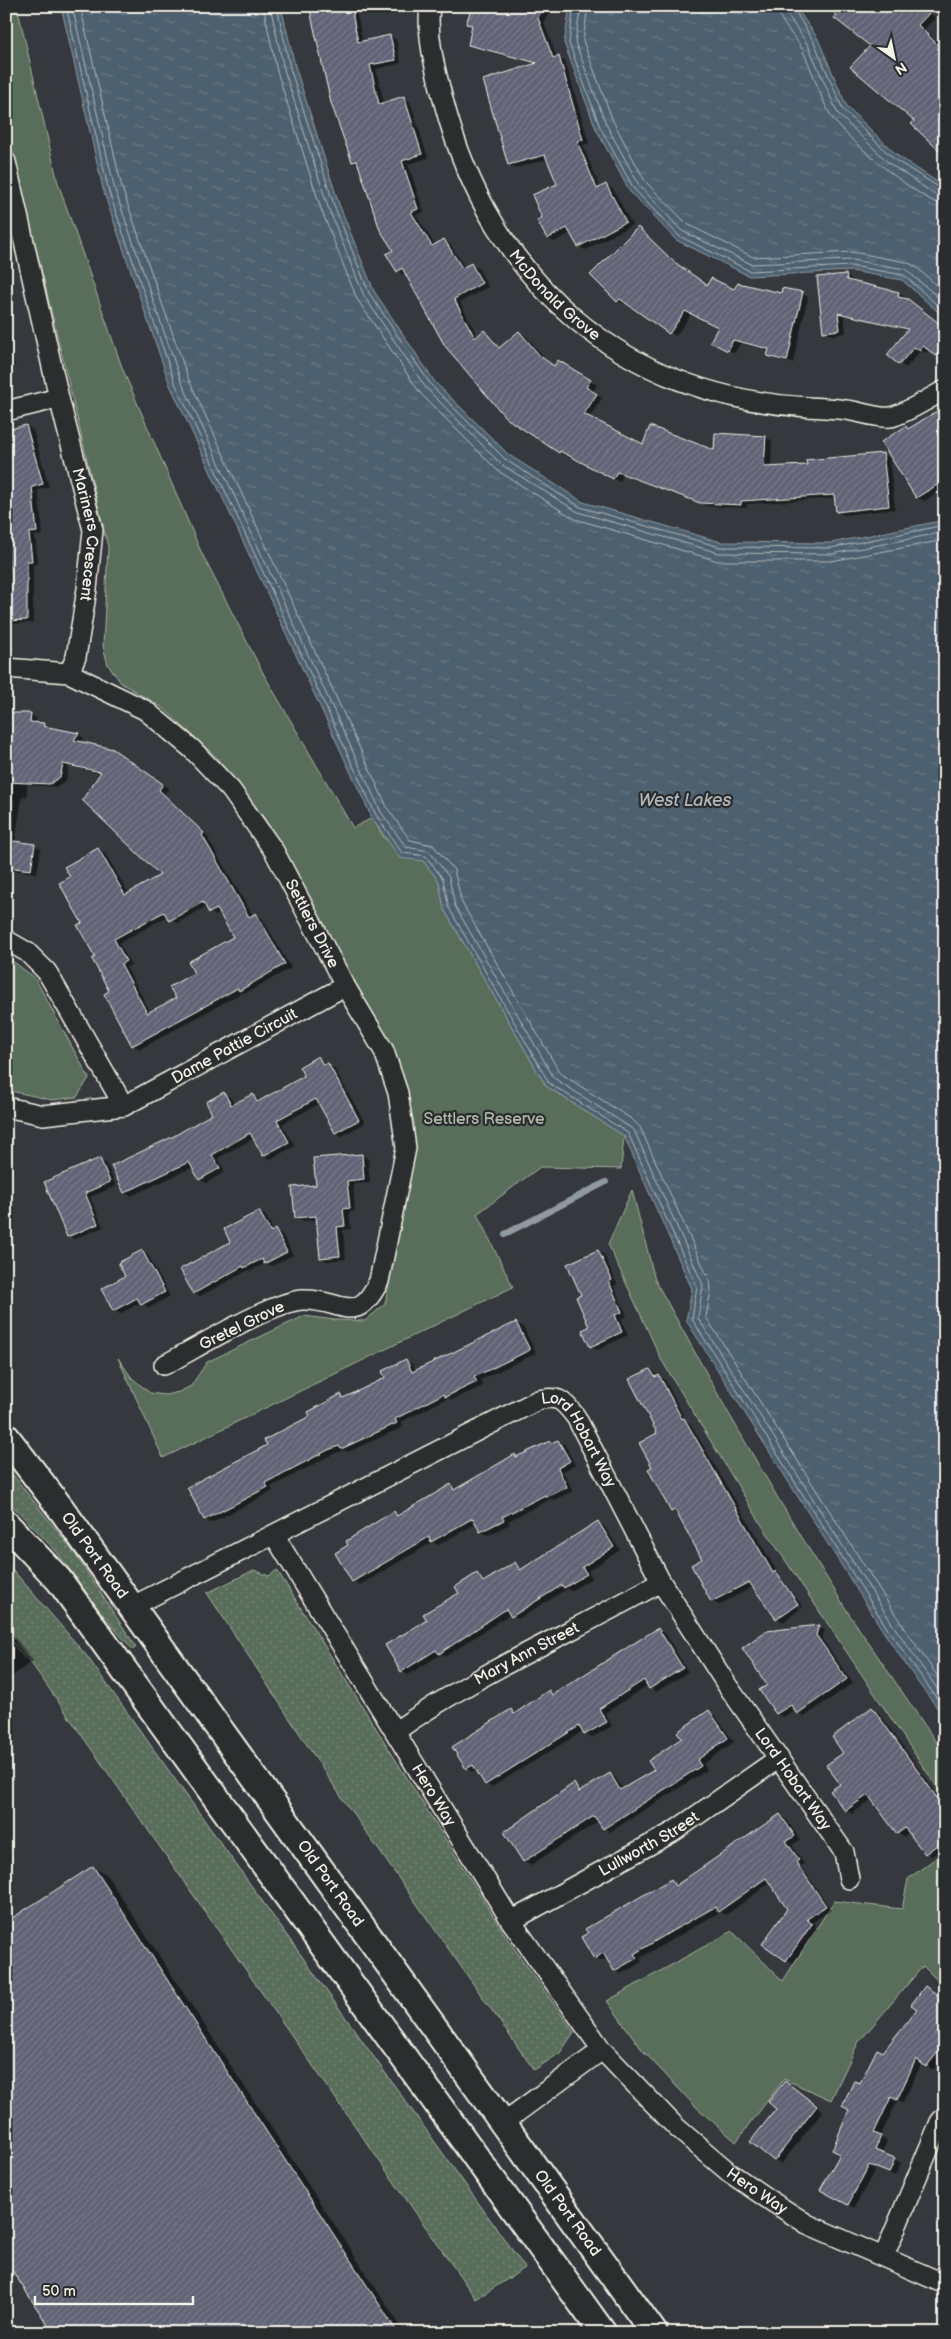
<svg xmlns="http://www.w3.org/2000/svg" width="951" height="2339" font-family="'Balsamiq Sans',sans-serif">
  <style>
    .grass { fill: url(#grass-dots); stroke: #a6b0a1 }
    .park { fill: #586e5a; stroke: #a6b0a1 }
    .water { fill: url(#water-ripples); stroke: #909ba0 }
    .shadow { fill: #0007; fill-rule: evenodd }
    .lines { fill: none; stroke-linecap: round; stroke-linejoin: round }
    .shore { stroke: #b2b7b8; stroke-width: 1 }
    .stream { stroke: #909ba0; stroke-width: 6 }
    .building { fill: url(#building-hatch); stroke: #f4f1e8; fill-rule: evenodd }
    .street-casing { stroke: #f4f1e8; stroke-width: 22 }
    .secondary-casing { stroke: #f4f1e8; stroke-width: 30 }
    .street { stroke: #2a2d2e; stroke-width: 19 }
    .secondary { stroke: #2a2d2e; stroke-width: 26 }
    .labels { text-anchor: middle; dominant-baseline: central; stroke-width: 4.5; stroke-linejoin: round; paint-order: stroke }
    .street-label { font-size: 16px; fill: #f4f1e8; stroke: #2a2d2e }
    .park-label { font-size: 16px; fill: #aeb6a8; stroke: #2a2d2e }
    .water-label { font-size: 18px; font-style: italic; fill: #b2b7b8; stroke: #2a2d2e }
  </style>
  <defs>
    <pattern id="grass-dots" width="8" height="8" patternUnits="userSpaceOnUse" patternTransform="scale(1.25)"><rect width="8" height="8" fill="#586e5a"/><path d="M2 2h.1M6 6h.1" fill="none" stroke="#718372" stroke-width="1.8" stroke-linecap="round"/></pattern>
    <pattern id="water-ripples" width="26" height="14" patternUnits="userSpaceOnUse" patternTransform="scale(1.25)"><rect width="26" height="14" fill="#4e6170"/><path d="M2 4q2-2 4 0t4 0M15 11q2-2 4 0t4 0" fill="none" stroke="#687884"/></pattern>
    <pattern id="building-hatch" width="6" height="6" patternUnits="userSpaceOnUse" patternTransform="scale(1.25)"><rect width="6" height="6" fill="#616375"/><path d="M-1 1l2-2M0 6l6-6M5 7l2-2" fill="none" stroke="#787a89"/></pattern>
  </defs>
  <rect width="100%" height="100%" fill="#35383c"/>
  <filter id="ink" filterUnits="userSpaceOnUse"><feTurbulence type="fractalNoise" baseFrequency=".02" numOctaves="2"/><feDisplacementMap in="SourceGraphic" scale="10" xChannelSelector="R" yChannelSelector="G"/><feConvolveMatrix kernelMatrix="1 2 1 2 8 2 1 2 1" color-interpolation-filters="sRGB"/></filter>
  <g filter="url(#ink)">
    <g class="grass">
      <path d="M6 1466 73 1551 136 1647 133 1650 102 1614 57 1552 6 1499Z"/>
      <path d="M6 1562 86 1655 525 2268 476 2299 6 1627Z"/>
      <path d="M254 1570 269 1576 277 1570 509 1941 574 2032 560 2053 534 2070 342 1798 207 1593Z"/>
    </g>
    <g class="park">
      <path d="M6 6H17L58 183 123 370 202 554 263 673 353 828 372 818 385 839 423 861 439 881 444 909 546 1086 624 1136 621 1169 540 1167 477 1214 513 1287 163 1458 118 1358 132 1378 150 1393 165 1395 179 1392 191 1386 207 1362 304 1316 335 1320 365 1321 385 1304 413 1162 414 1122 398 1059 264 818 216 757 163 708 121 683 108 665 103 646 108 547 6 123Z"/>
      <path d="M6 956 35 978 89 1078 77 1097 52 1100 6 1090Z"/>
      <path d="M632 1190 655 1280 725 1407 779 1500 849 1614 945 1755V1799L763 1527 662 1361 608 1244Z"/>
      <path d="M945 1851V1977L939 1982 923 1966 858 2043 831 2100 784 2079 736 2142 695 2106 643 2051 607 2001 732 1931 783 1981 834 1901 902 1909 908 1879Z"/>
    </g>
    <g class="water">
      <path d="M61 6H281L295 66 339 204 374 291 435 382 509 455 583 502 721 542 831 543 945 520V1718L919 1684 883 1631 686 1320 692 1289 624 1136 546 1086 444 909 439 881 423 861 400 858 372 818 170 385 104 193Z"/>
      <path d="M570 6H795L818 39 847 107 898 156 945 187V318L902 280 852 271 749 276 676 240 630 192 596 129 564 43Z"/>
    </g>
    <g class="shadow">
      <path d="M312 6H355L363 42 390 36 396 40 401 63 376 69 384 104 403 98 410 101 428 158 408 164 424 212 416 215 435 245 444 240 450 244 465 268 471 265 478 268 488 287 460 302 478 337 484 332 501 348 519 333 526 336 547 361 555 367 559 362 597 385 592 392 602 398 589 418 644 446 716 452 717 434 766 437 772 441 771 468 808 466 883 454 889 458 895 509 844 515 837 511 836 498 747 504V508L707 506 623 475 620 482 559 452 406 273 404 275 397 271 394 250 359 165 353 161Z"/>
      <path d="M473 6H552L544 23 557 58 565 61 589 143 583 145 600 188 606 185 613 189 632 225 585 250 579 246 571 233 554 242 548 238 543 219 559 185 548 159 515 168 509 165 538 64 476 48 470 45 473 22Z"/>
      <path d="M923 6 935 18 924 29 945 50V154L916 121 871 46 838 15Z"/>
      <path d="M638 229 679 267 708 287 735 291 782 294 802 293 808 297 793 363 775 359 768 356 770 350 740 343 735 353 718 345 719 327 692 313 676 336 626 302 624 304 618 301Z"/>
      <path d="M846 276 852 279 853 283 899 293 945 328 943 359 930 349 926 353 921 350 906 368 889 355 908 330 844 315 846 333 831 335 824 331Z"/>
      <path d="M6 327 15 366 6 367Z"/>
      <path d="M937 412 941 415 945 413V487L924 501 917 497 906 427 910 429Z"/>
      <path d="M26 426 33 430 49 487 38 490 43 535 35 536 38 564H33V623L6 624V571H11Z"/>
      <path d="M6 713 30 714 36 718V723L78 734 84 738 81 743 119 754 169 788 164 794 209 838 208 839 253 916 256 914 262 918 291 968 246 993 243 992 140 1049 133 1045 83 923 72 877 98 849 105 853 129 894 162 875 102 774 69 766 66 780 57 787 27 785V797H22L15 843 34 845 41 849 37 873 12 870 10 884 6 883ZM207 906 210 912 216 916 221 913 235 937 196 974 177 998 151 1013 126 967 131 965 119 943 168 916 177 923Z"/>
      <path d="M318 1058 326 1065 334 1068 365 1123 342 1136 336 1132 320 1103 282 1124 295 1146 270 1159 264 1156 254 1138 218 1158 225 1172 206 1183 200 1179 193 1167 131 1196 125 1193 175 1137 214 1114 224 1094 230 1097 235 1105 253 1095 261 1101 306 1077Z"/>
      <path d="M362 1155 368 1159 370 1183 353 1184 355 1211 349 1212 351 1229 343 1230 346 1259 327 1261 321 1257 318 1220 303 1221 296 1217 317 1187Z"/>
      <path d="M100 1160 106 1163 116 1186 90 1197 103 1227 74 1239 68 1236 46 1183Z"/>
      <path d="M259 1212 266 1216 274 1232 282 1234 293 1255 272 1266 266 1263 251 1271 249 1270 200 1296 194 1293 232 1242Z"/>
      <path d="M142 1252 148 1255 170 1296 149 1308 141 1302 120 1314 114 1310 127 1277Z"/>
      <path d="M598 1252 604 1255 617 1284 614 1286 627 1316 621 1319 628 1335 597 1350 591 1346V1328Z"/>
      <path d="M516 1323 523 1327 536 1353 480 1380 483 1386 452 1400 448 1398 401 1422 403 1427 348 1452 345 1450 335 1453 271 1487 273 1491 211 1523 205 1519 268 1445 341 1396 346 1398 387 1378 406 1361 412 1364 416 1371Z"/>
      <path d="M650 1370 665 1380 686 1421 690 1423 779 1575H776L800 1609 802 1608 779 1575 803 1607 783 1622 777 1618 754 1586 719 1605 712 1601 693 1565 704 1560 679 1515 672 1512 649 1470 654 1467 659 1433Z"/>
      <path d="M558 1441 565 1445 575 1465 563 1471 573 1491 554 1500 551 1499 508 1521 510 1524 488 1535 481 1531 477 1523 438 1545 433 1542 360 1585 353 1581 394 1513 399 1516 451 1486 458 1490 515 1456 518 1458 550 1442 553 1444Z"/>
      <path d="M598 1522 604 1526 620 1550 588 1571 592 1578 571 1591 567 1589 518 1619 510 1614 446 1656 441 1654 408 1675 402 1671 428 1620 461 1593 477 1575 485 1582 515 1564 523 1570Z"/>
      <path d="M6 1626 33 1661 11 1677 6 1674V1635L24 1659 26 1658 6 1631Z"/>
      <path d="M819 1627 825 1630 822 1639 853 1683 804 1717 795 1709 784 1717 777 1714 761 1691 768 1685 767 1632Z"/>
      <path d="M658 1629 665 1633 688 1672 656 1692 648 1685 605 1713 612 1726 591 1738 583 1731 492 1787 486 1784 477 1770 473 1772 467 1769 454 1747 511 1711 516 1714 549 1692 554 1695Z"/>
      <path d="M872 1709 878 1712 945 1805V1847L932 1856 925 1853 909 1832 904 1837 897 1833 872 1799 852 1814 846 1810 842 1784 845 1753Z"/>
      <path d="M709 1712 715 1715 734 1742 703 1764 707 1770 610 1832 604 1828 599 1821 531 1865 524 1861 574 1785 582 1791 610 1775 616 1778 623 1790 656 1770Z"/>
      <path d="M780 1816 787 1820 800 1840 792 1845 804 1864 801 1866 831 1910 813 1922 817 1929 793 1963 764 1944 788 1909 770 1883 726 1915 720 1912 640 1958 642 1962 621 1974 615 1970 608 1958 601 1961 595 1958 671 1881 678 1885Z"/>
      <path d="M93 1867 106 1874 405 2333H54Z"/>
      <path d="M945 2001V2053L933 2070 922 2063 903 2102 898 2100 880 2137 887 2141 881 2154 901 2163 895 2176 876 2168 854 2208 822 2190 842 2154 860 2085 884 2054Z"/>
      <path d="M791 2086 823 2111 781 2164 752 2142 778 2109Z"/>
    </g>
    <g class="lines">
      <g class="shore">
        <path d="M66 6 109 192 175 383 376 815 402 853 426 856 443 879 449 908 549 1083 628 1133 697 1287 692 1319 887 1628 945 1710"/>
        <path d="M72 6 115 190 181 381 381 812 406 847 429 851 449 877 455 906 554 1078 634 1130 703 1285 698 1318 893 1625 945 1700"/>
        <path d="M80 6 122 188 188 378 388 809 410 840 433 845 454 870 462 903 560 1073 633 1120 640 1127 710 1282 711 1290 706 1317 899 1620 945 1687"/>
        <path d="M263 6 277 71 321 209 357 299 420 393 498 471 575 519 718 561H831L945 540"/>
        <path d="M270 6 284 69 328 207 364 296 426 388 502 465 578 512 719 553 832 554 945 532"/>
        <path d="M277 6 290 68 334 205 369 293 431 385 506 460 580 507 720 547 831 548 945 525"/>
        <path d="M574 6 569 43 600 127 634 189 679 236 750 271 852 266 904 275 945 312"/>
        <path d="M581 6 575 42 606 124 639 185 682 231 751 264 852 260 905 269 945 303"/>
        <path d="M588 6 583 41 613 121 645 181 687 224 753 257 852 252 906 262 915 266 945 293"/>
        <path d="M778 6C778 23 795 35 802 49 813 71 819 95 831 116 843 136 923 204 945 205"/>
        <path d="M785 6 787 14 808 45 838 114 890 164 937 196 945 198"/>
        <path d="M792 6 814 42 843 110 895 160 945 191"/>
      </g>
      <path class="stream" d="M505 1234 606 1182"/>
    </g>
    <g class="building">
      <path d="M309 6H354L353 17 358 42 390 35 396 60 370 65 379 104 404 96 422 154 402 161 418 209 411 212 432 246 444 239 462 268 471 263 482 283 454 299 475 338 484 330 499 348 519 331 540 356 554 366 558 360 591 380 586 387 597 394 584 414 643 444 650 426 714 450 715 433 766 436 764 467 807 465 806 460 883 453 889 506 836 512 834 495 741 501V505L700 503 617 472 613 479 560 451 559 453 506 418 445 346 402 268 397 272 386 254 393 250 380 230 357 161 352 162 331 103Z"/>
      <path d="M472 6H544L538 18 553 58 559 56 583 140 577 141 597 189 606 184 626 222 578 247 567 228 547 239 537 220 542 218 532 195 557 184 545 155 508 165 483 80 537 63 468 45 472 25 466 24Z"/>
      <path d="M827 6H936L918 25 945 52V156L911 124 914 121 850 67 870 46 834 18 836 15Z"/>
      <path d="M638 227 673 261 707 285 711 278 734 289 738 283 781 293 782 288 803 292 787 361 767 356 769 349 733 340 728 351 710 342 718 327 685 311 669 334 620 299 617 302 590 275Z"/>
      <path d="M846 274 847 280 899 292 898 297 908 299 945 328V346L936 356 923 346 920 351 914 347 899 365 887 355 908 329 838 313 840 330 823 332 817 277Z"/>
      <path d="M937 411 945 423V472L938 476 942 482 916 498 881 442 906 426 908 429Z"/>
      <path d="M26 425 43 484 32 487 37 532 29 533 32 561H27V620L6 621V570H10L6 539V430Z"/>
      <path d="M6 713H31L30 722 44 723 43 726 79 733 74 740 113 749 163 784 159 790 204 833 202 835 249 917 256 913 285 964 239 991 238 988 132 1046 104 994 109 991 92 959 95 957 77 925 82 923 59 883 70 877 64 867 98 848 125 895 160 875 82 800 101 772 63 764 60 777 50 784 6 782ZM203 902 209 913 217 909 233 937 188 962 194 973 169 987 176 998 147 1013 121 964 126 961 114 939 164 912 169 921Z"/>
      <path d="M6 840 35 844 31 870 6 867Z"/>
      <path d="M318 1056 323 1065 328 1063 359 1120 335 1133 316 1099 277 1120 289 1142 263 1156 250 1133 212 1155 220 1168 199 1180 189 1162 124 1193 111 1166 174 1136 212 1114 206 1102 224 1092 231 1105 253 1094 257 1102 304 1076 299 1067Z"/>
      <path d="M362 1154 364 1179 347 1181 350 1208 343 1209 345 1226 337 1227 340 1256 320 1258 316 1216 295 1218 292 1187 316 1185 313 1158Z"/>
      <path d="M100 1158 110 1182 85 1193 98 1224 67 1237 44 1182Z"/>
      <path d="M259 1211 271 1232 275 1229 287 1252 264 1264 262 1259 244 1268 243 1266 193 1294 180 1269 230 1242 224 1229Z"/>
      <path d="M142 1250 165 1292 141 1305 137 1298 113 1311 101 1289 125 1276 118 1263Z"/>
      <path d="M598 1250 612 1280 609 1282 622 1312 615 1315 622 1332 590 1347 582 1330 589 1327 576 1297 581 1295 567 1264Z"/>
      <path d="M516 1322 530 1350 474 1377 477 1382 445 1397 443 1394 395 1419 397 1423 341 1449 339 1446 328 1450 265 1483 268 1487 204 1520 187 1487 267 1445 264 1440 310 1416 308 1412 341 1394 343 1398 385 1378 382 1371 406 1359 412 1372Z"/>
      <path d="M650 1369 655 1377 659 1375 682 1419 684 1418 773 1573 775 1571 798 1604 776 1619 749 1582 711 1602 691 1565 702 1559 675 1510 671 1512 648 1469 652 1467 639 1443 657 1433 629 1379Z"/>
      <path d="M558 1440 570 1461 558 1468 567 1487 546 1497 545 1495 502 1517 504 1520 480 1532 473 1518 431 1542 429 1537 352 1582 335 1553 348 1545 346 1541 394 1511 397 1516 451 1484 454 1490 515 1454 516 1457 550 1441 551 1443Z"/>
      <path d="M598 1521 614 1547 582 1567 587 1574 564 1588 562 1585 511 1617 506 1609 439 1654 436 1650 401 1672 385 1645 427 1620 423 1614 459 1593 455 1587 477 1573 483 1582 515 1562 520 1570Z"/>
      <path d="M819 1625 816 1635 847 1679 797 1714 791 1705 776 1714 759 1690 767 1685 742 1648 766 1631Z"/>
      <path d="M658 1628 683 1668 649 1689 644 1680 599 1709 607 1722 584 1735 579 1726 485 1785 473 1765 466 1769 452 1747 511 1709 514 1714 549 1690 552 1695Z"/>
      <path d="M872 1707 945 1809V1839L925 1854 905 1828 897 1834 868 1795 845 1811 830 1791 840 1784 826 1765 843 1753 832 1737Z"/>
      <path d="M709 1710 728 1738 697 1760 701 1766 603 1829 594 1816 523 1862 504 1832 574 1783 579 1792 610 1773 620 1790 654 1770 648 1761 682 1738 677 1732Z"/>
      <path d="M780 1814 795 1836 786 1841 799 1860 796 1862 826 1906 807 1919 812 1924 786 1961 762 1944 787 1909 766 1878 718 1912 715 1907 672 1931 634 1954 637 1958 614 1971 603 1953 594 1959 581 1937 588 1933 585 1929 671 1879 675 1886Z"/>
      <path d="M93 1866 398 2333H53L6 2261V1922Z"/>
      <path d="M925 1986 945 2000V2043L926 2067 916 2059 897 2100 891 2097 874 2133 881 2136 875 2150 895 2158 889 2173 869 2165 848 2205 820 2190 840 2154 832 2150 849 2110 842 2106 854 2081 860 2083 877 2049 883 2052 917 2009 911 2005Z"/>
      <path d="M785 2081 817 2106 774 2161 750 2142 776 2109 768 2102Z"/>
    </g>
    <g class="lines">
      <defs>
        <g id="street">
          <path id="s1" d="M430 6C426 38 436 72 444 103 491 282 623 397 808 407 821 408 834 408 846 410 857 411 881 419 891 417 907 413 929 398 945 390"/>
          <path id="s2" d="M6 162 59 398 93 530 87 589 76 657 69 673"/>
          <path d="M6 411 59 398"/>
          <path id="s3" d="M6 668 69 673 145 710 192 749 231 790 274 851 345 986 384 1051 398 1093 406 1148 379 1281C355 1329 342 1298 302 1300 271 1302 195 1349 164 1365"/>
          <path d="M6 940 27 952 47 972 124 1106"/>
          <path id="s4" d="M6 1107 43 1115 124 1106 345 986"/>
          <path id="s5" d="M274 1535 511 1921 602 2050 676 2127 730 2173 771 2201 807 2224 945 2284"/>
          <path id="s6" d="M131 1607 538 1400C560 1395 563 1401 576 1417L661 1582 727 1685 844 1852 849 1879"/>
          <path id="s7" d="M396 1731C479 1672 573 1632 661 1582"/>
          <path id="s8" d="M511 1921 673 1832 779 1758"/>
          <path d="M504 2122 602 2050"/>
          <path d="M884 2256 940 2122 945 2116"/>
        </g>
        <g id="secondary">
          <path id="s9" d="M6 1437 62 1510 654 2333"/>
          <path d="M6 1524 59 1580 603 2333"/>
        </g>
      </defs>
      <use href="#street" class="street-casing"/>
      <use href="#secondary" class="secondary-casing"/>
      <use href="#street" class="street"/>
      <use href="#secondary" class="secondary"/>
    </g>
  </g>
  <g class="labels">
    <g class="street-label">
      <text stroke="none"><textPath href="#s1" startOffset="324">McDonald Grove</textPath></text>
      <text stroke="none"><textPath href="#s2" startOffset="382">Mariners Crescent</textPath></text>
      <text stroke="none"><textPath href="#s3" startOffset="422">Settlers Drive</textPath></text>
      <text stroke="none"><textPath href="#s4" startOffset="245">Dame Pattie Circuit</textPath></text>
      <text transform="translate(242 1326) rotate(-26)">Gretel Grove</text>
      <text stroke="none"><textPath href="#s6" startOffset="520">Lord Hobart Way</textPath></text>
      <text stroke="none"><textPath href="#s9" startOffset="148">Old Port Road</textPath></text>
      <text stroke="none"><textPath href="#s7" startOffset="152">Mary Ann Street</textPath></text>
      <text stroke="none"><textPath href="#s6" startOffset="925">Lord Hobart Way</textPath></text>
      <text stroke="none"><textPath href="#s5" startOffset="305">Hero Way</textPath></text>
      <text stroke="none"><textPath href="#s8" startOffset="158">Lullworth Street</textPath></text>
      <text stroke="none"><textPath href="#s9" startOffset="552">Old Port Road</textPath></text>
      <text stroke="none"><textPath href="#s5" startOffset="821">Hero Way</textPath></text>
      <text stroke="none"><textPath href="#s9" startOffset="958">Old Port Road</textPath></text>
    </g>
    <g class="park-label">
      <text x="484" y="1119">Settlers Reserve</text>
    </g>
    <g class="water-label">
      <text x="685" y="800">West Lakes</text>
    </g>
  </g>
  <rect width="951" height="2339" fill="none" stroke="#2a2d2e" stroke-width="25"/>
  <rect x="12" y="12" width="926" height="2314" fill="none" stroke="#f4f1e8" stroke-width="2" filter="url(#ink)"/>
  <g transform="translate(894 58) rotate(147)" stroke="#2a2d2e" stroke-width="4" paint-order="stroke">
  <path d="M0-4L9 19L0 12L-9 19Z" fill="#f4f1e8"/>
  <text y="-8" font-size="14" font-weight="bold" text-anchor="middle" fill="#f4f1e8">N</text>
  </g>
  <path d="M35 2296v8h158v-8" fill="none" stroke="#f4f1e8" stroke-width="2.5"/>
  <text x="42" y="2296" font-size="15" fill="#f4f1e8" stroke="#2a2d2e" stroke-width="4" paint-order="stroke">50 m</text>
</svg>
